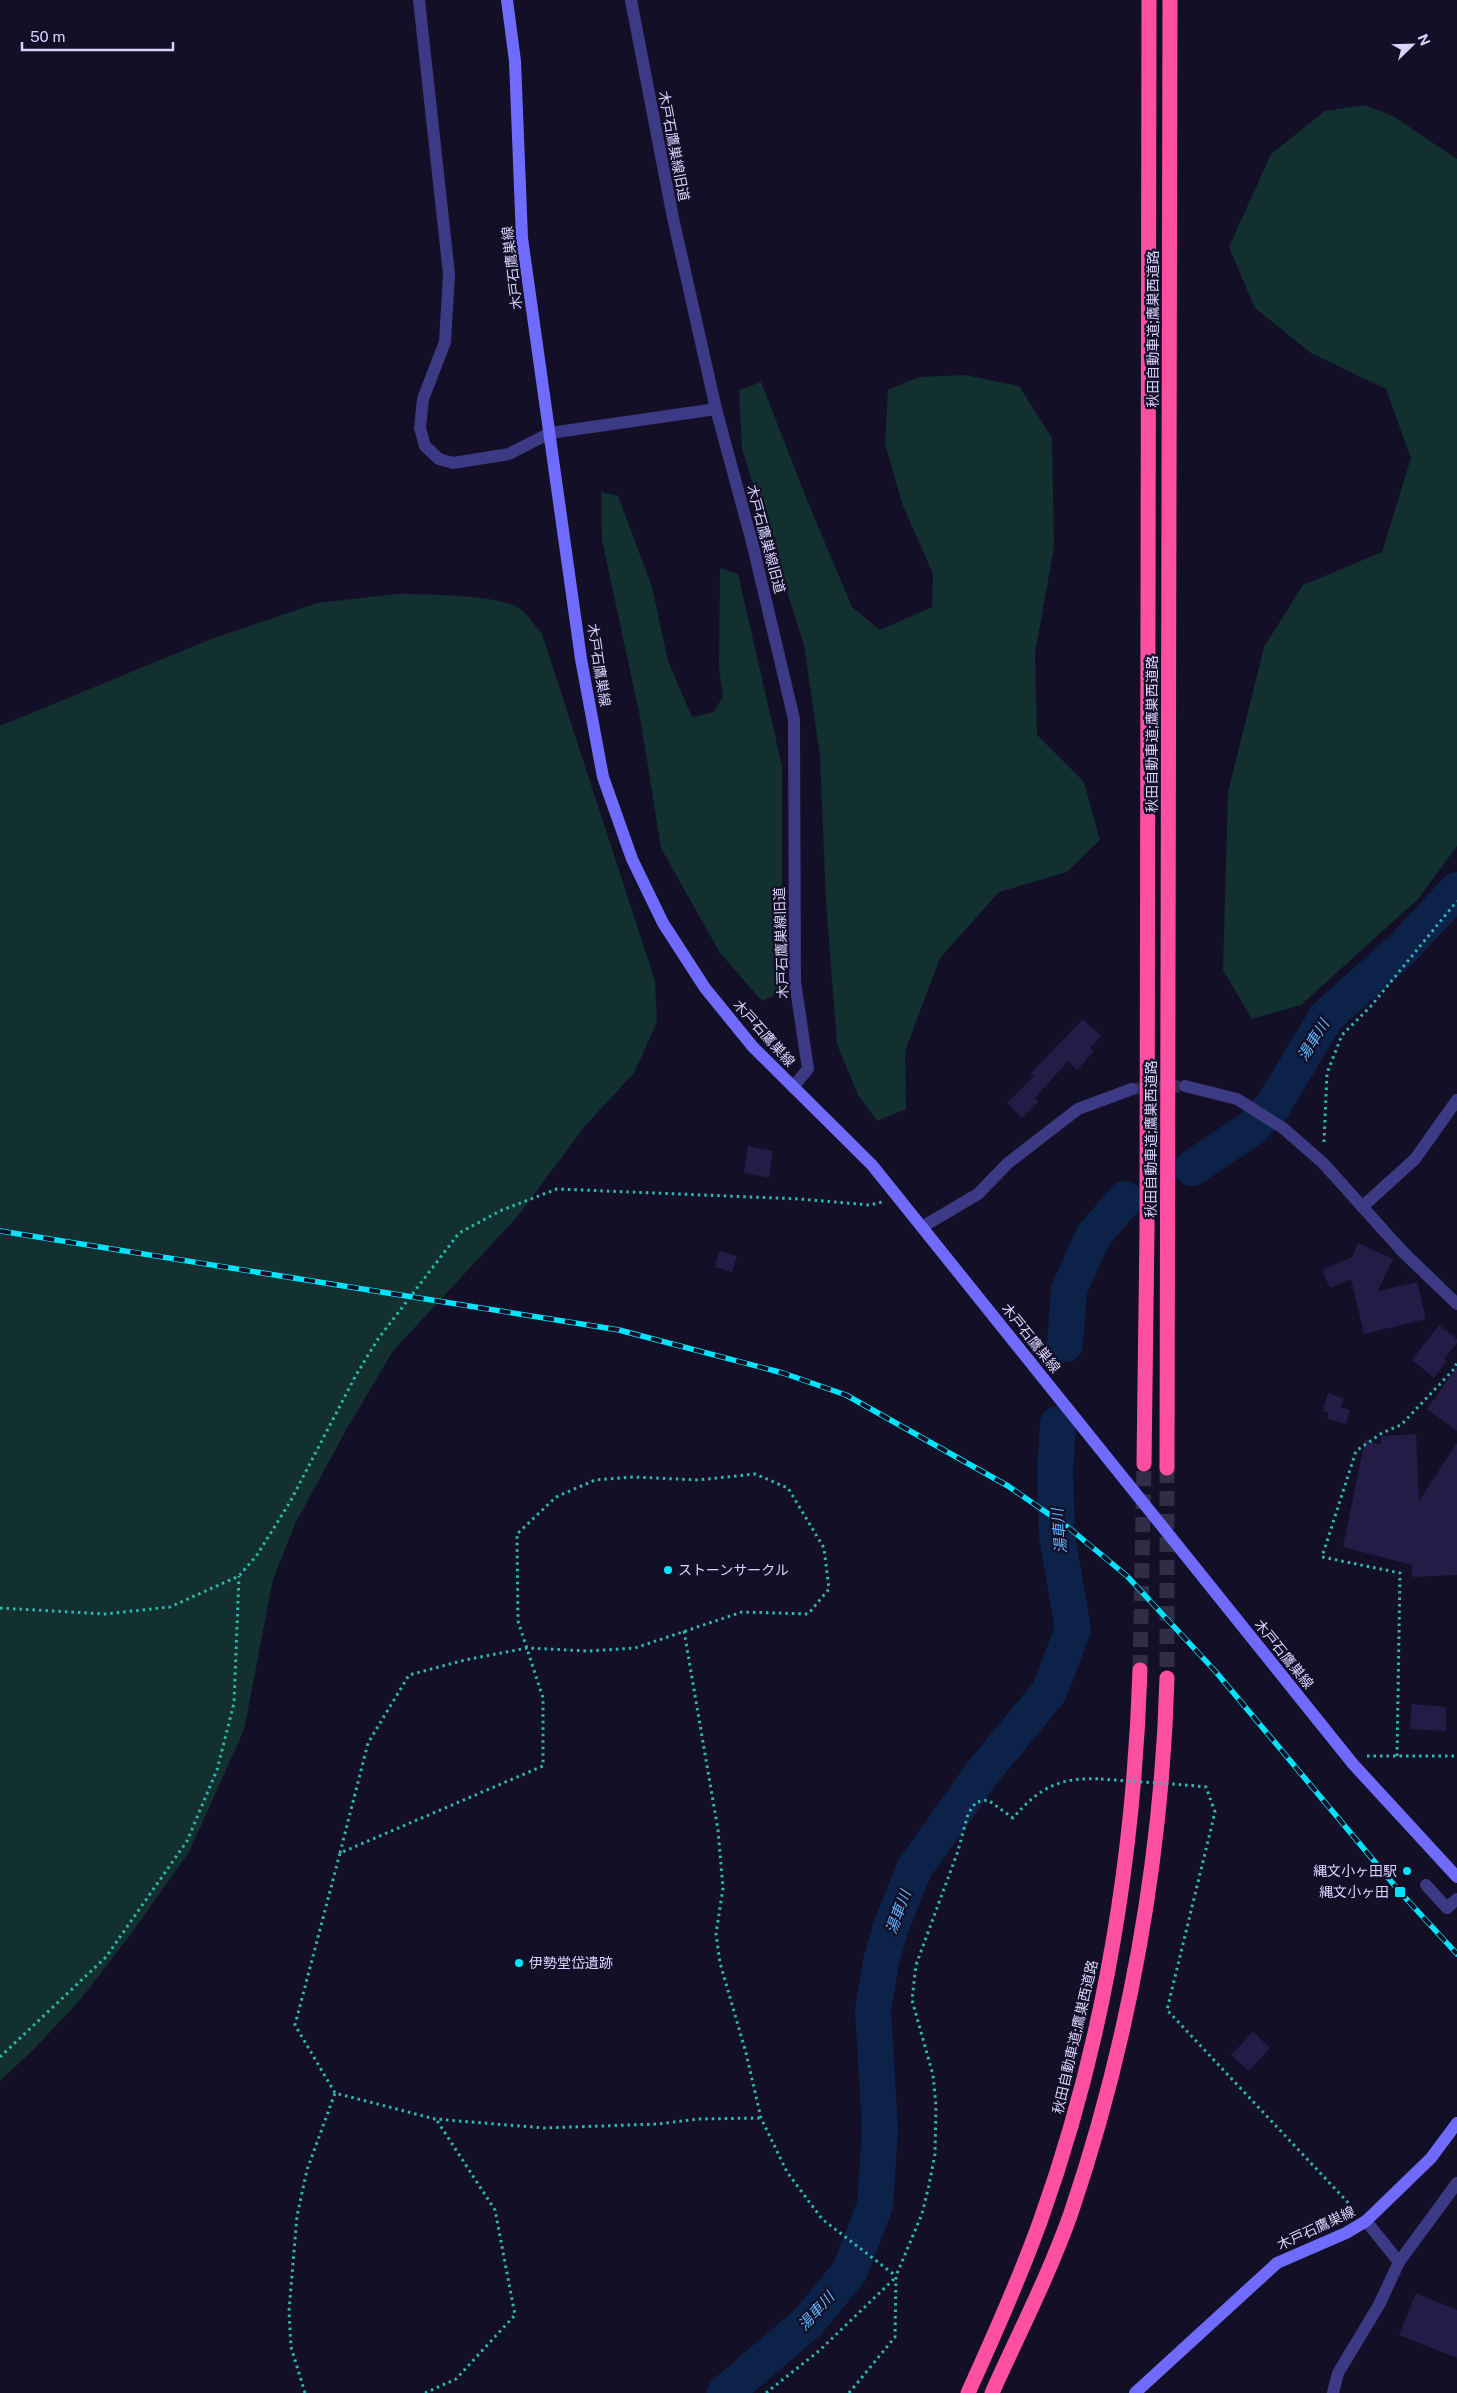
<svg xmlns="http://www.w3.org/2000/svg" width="1457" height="2393" font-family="'Public Sans','Noto Sans JP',sans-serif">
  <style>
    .green { fill: #12302f }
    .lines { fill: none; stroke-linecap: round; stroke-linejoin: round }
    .river { stroke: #0c2248; stroke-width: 36 }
    .building { fill: #241b47 }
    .minor-tunnel { stroke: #312d47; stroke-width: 12; stroke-dasharray: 12 6; stroke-linecap: butt }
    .motorway-tunnel { stroke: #312d47; stroke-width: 15; stroke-dasharray: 15 8; stroke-linecap: butt }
    .path { stroke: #2fb8b0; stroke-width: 3; stroke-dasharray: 2.5 4; stroke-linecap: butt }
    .pedestrian { stroke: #3d3a85; stroke-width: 12 }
    .minor { stroke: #3d3a85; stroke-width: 12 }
    .secondary { stroke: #6f6bff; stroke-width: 12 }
    .motorway { stroke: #ff4fa3; stroke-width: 15 }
    .rail-casing { stroke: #00e5ff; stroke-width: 5.5 }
    .rail { stroke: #130f26; stroke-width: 4; stroke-dasharray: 11; stroke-linecap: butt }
    .path-bridge { stroke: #2fb8b0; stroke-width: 3; stroke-dasharray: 2.5 4; stroke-linecap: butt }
    .poi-dot { fill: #00e5ff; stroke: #130f26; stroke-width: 2 }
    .labels { text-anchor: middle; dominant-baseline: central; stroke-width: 4.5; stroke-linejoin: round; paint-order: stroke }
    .street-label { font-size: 14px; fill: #d9d4ff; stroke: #130f26 }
    .poi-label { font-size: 14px; fill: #d9d4ff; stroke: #130f26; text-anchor: start }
    .water-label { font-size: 15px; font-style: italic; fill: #62b6ff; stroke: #130f26 }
  </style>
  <rect width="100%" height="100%" fill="#130f26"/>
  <g class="green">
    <path d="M1365 105 1393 116 1457 159V846L1419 898 1301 1005 1252 1019 1223 970 1228 792 1264 647 1303 585 1382 552 1411 458 1386 389 1311 353 1255 308 1229 247 1271 154 1325 111Z"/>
    <path d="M965 375 1019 386 1052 438 1054 547 1035 653 1037 735 1084 782 1100 840 1067 872 999 892 940 958 905 1051 906 1109 877 1121 858 1095 837 1044 826 902 820 757 804 645 742 449 739 390 761 382 809 505 852 607 880 630 932 607 933 574 903 506 885 444 888 390 919 377Z"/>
    <path d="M601 492 618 496 652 587 668 661 692 717 714 712 723 696 719 668 720 568 738 574 782 766V992L762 1001 720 953 661 848 640 717 602 540Z"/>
    <path d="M396 594C421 594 501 595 519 608 528 614 535 626 542 634L655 981 657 1022 634 1073 585 1126 517 1217 393 1351 346 1430 295 1524 273 1579 244 1730 189 1852 131 1934 80 2000 34 2049 0 2081V726L211 639 317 603Z"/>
  </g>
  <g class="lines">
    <g class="river">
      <path d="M1192 1168 1252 1128 1273 1106 1327 1016 1401 950 1457 890"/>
      <path d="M1065 1344 1069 1290 1093 1236 1125 1199"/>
      <path d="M725 2393 808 2322 850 2271 875 2205 880 2129 873 2010 881 1962 891 1927 914 1869 982 1773 1049 1692 1073 1629 1057 1536 1055 1472 1058 1424"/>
    </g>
  </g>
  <g class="building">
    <path d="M1083 1019 1101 1036 1090 1048 1094 1051 1077 1070 1068 1061 1035 1098 1039 1101 1022 1118 1007 1103 1034 1076 1031 1073Z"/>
    <path d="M748 1146 773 1151 769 1178 744 1173Z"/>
    <path d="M1358 1243 1393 1259 1378 1291 1417 1282 1426 1319 1364 1334 1351 1279 1330 1288 1322 1270 1352 1257Z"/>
    <path d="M719 1251 737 1256 732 1272 715 1267Z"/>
    <path d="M1439 1325 1457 1339V1343L1444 1359 1447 1361 1434 1378 1412 1360Z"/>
    <path d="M1457 1367V1431L1427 1409Z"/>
    <path d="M1328 1393 1344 1398 1341 1407 1350 1410 1346 1424 1327 1419 1329 1413 1323 1411Z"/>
    <path d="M1416 1434 1419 1501 1457 1443V1575L1412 1577V1565L1343 1547 1365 1439 1381 1445V1436Z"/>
    <path d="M1412 1704 1446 1707V1731L1410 1729Z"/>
    <path d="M1253 2032 1270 2048 1249 2071 1231 2055Z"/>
    <path d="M1416 2293 1457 2310V2358L1399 2335Z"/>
  </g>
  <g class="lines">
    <path class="minor-tunnel" d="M1132 1089 1185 1086"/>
    <g class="motorway-tunnel">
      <path d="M1167 1468V1678"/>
      <path d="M1140 1670 1144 1464"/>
    </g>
    <g class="path">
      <path d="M1324 1142 1327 1073 1342 1035 1371 1006 1457 901"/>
      <path d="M0 1608 105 1614 170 1607 239 1576 257 1555 290 1502 356 1375 378 1339 459 1233 502 1210 557 1189 800 1199 870 1205 882 1202"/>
      <path d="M684 1631 718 1830 723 1888 716 1934 720 1963 746 2053 761 2118 787 2172 822 2219 896 2276"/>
      <path d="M1367 1756H1457"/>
      <path d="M1397 1756 1400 1573 1322 1557 1356 1451 1382 1433 1401 1425 1455 1368 1457 1362"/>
      <path d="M1185 1785 1206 1787 1215 1812 1167 2010 1355 2210"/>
      <path d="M340 1853 368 1743 409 1675 465 1660 527 1648 588 1651 635 1648 742 1612 808 1614 829 1589 824 1548 788 1488 755 1474 698 1480 634 1477 595 1480 556 1497 517 1534 518 1621 543 1698V1766L340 1853 295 2025 335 2093 435 2119 544 2128 658 2124 698 2119 761 2118"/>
      <path d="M0 2057 106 1957 187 1841 217 1770 234 1703 239 1576"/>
      <path d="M305 2393 291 2347 289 2311 297 2216 307 2170 335 2093"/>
      <path d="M425 2393 456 2379 515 2315 495 2210 436 2119"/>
      <path d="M766 2393 820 2350 896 2277"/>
      <path d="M849 2393 895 2337 896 2276 922 2214 929 2185 935 2154 936 2106 933 2075 912 2000 916 1965 958 1851 968 1814 976 1802 988 1800 1013 1818C1040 1787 1060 1777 1101 1779"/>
    </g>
    <path class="pedestrian" d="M1426 1885 1447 1908 1457 1899"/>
    <g class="minor">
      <path d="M419 0 449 274 445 342 423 399 420 428 425 446 439 459 453 463 509 454 550 433 716 409"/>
      <path d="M631 0 673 218 716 409 752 542 794 719 795 982 808 1069 793 1087"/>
      <path d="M1185 1086 1237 1099 1283 1128 1323 1163 1403 1252 1457 1304"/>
      <path d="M1362 1207 1415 1159 1457 1100"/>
      <path d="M922 1227 978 1194 1008 1163 1078 1109 1132 1089"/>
      <path d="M1399 2262 1457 2183"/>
      <path d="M1333 2393 1338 2373 1379 2305 1399 2262 1366 2221"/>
    </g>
    <g class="secondary">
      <path d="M507 0 515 61 522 238 581 659 603 777 632 859 663 923 705 988 753 1047 872 1165 1353 1764 1457 1877"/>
      <path d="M1135 2393 1277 2263 1346 2233 1366 2221 1431 2158 1457 2123"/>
    </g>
    <g class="motorway">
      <path d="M1144 1464 1147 1231 1149 0"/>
      <path d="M1167 1468 1170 0"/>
      <path d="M968 2393C994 2336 1020 2278 1041 2219 1104 2043 1134 1857 1140 1670"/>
      <path d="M992 2393C1019 2333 1049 2275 1071 2213 1129 2042 1162 1858 1167 1678"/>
    </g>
    <defs>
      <path id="rail" d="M0 1231 619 1330 783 1373 846 1395 1008 1486 1069 1528 1127 1576 1216 1672 1400 1892 1457 1954"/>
    </defs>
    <use href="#rail" class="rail-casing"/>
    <use href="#rail" class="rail"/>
    <path class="path-bridge" d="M1101 1779 1185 1785"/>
  </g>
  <g class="poi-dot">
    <circle cx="668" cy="1570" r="5"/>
    <circle cx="1407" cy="1871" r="5"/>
    <rect x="1394" y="1886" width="12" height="12" rx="2.5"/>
    <circle cx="519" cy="1963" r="5"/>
  </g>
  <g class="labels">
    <g class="street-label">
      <text transform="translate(674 146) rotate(79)">木戸石鷹巣線旧道</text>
      <text transform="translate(512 268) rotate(-97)">木戸石鷹巣線</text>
      <text transform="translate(1153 329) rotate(-90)">秋田自動車道;鷹巣西道路</text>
      <text transform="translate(766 539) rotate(75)">木戸石鷹巣線旧道</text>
      <text transform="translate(599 665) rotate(81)">木戸石鷹巣線</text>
      <text transform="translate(1152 734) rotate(-90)">秋田自動車道;鷹巣西道路</text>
      <text transform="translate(781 943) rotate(-92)">木戸石鷹巣線旧道</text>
      <text transform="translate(764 1033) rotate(48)">木戸石鷹巣線</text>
      <text transform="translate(1151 1139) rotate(-90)">秋田自動車道;鷹巣西道路</text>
      <text transform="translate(1031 1338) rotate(51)">木戸石鷹巣線</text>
      <text transform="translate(1284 1654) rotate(51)">木戸石鷹巣線</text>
      <text transform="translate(1075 2037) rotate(-77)">秋田自動車道;鷹巣西道路</text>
      <text transform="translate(1316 2228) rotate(-25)">木戸石鷹巣線</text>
    </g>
    <g class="poi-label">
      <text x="678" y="1570">ストーンサークル</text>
      <text x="1397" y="1871" text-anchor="end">縄文小ヶ田駅</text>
      <text x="1389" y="1892" text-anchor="end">縄文小ヶ田</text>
      <text x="529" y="1963">伊勢堂岱遺跡</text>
    </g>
    <g class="water-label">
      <text transform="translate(1313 1040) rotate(-58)">湯車川</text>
      <text transform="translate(1059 1531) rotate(-95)">湯車川</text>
      <text transform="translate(898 1912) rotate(-70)">湯車川</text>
      <text transform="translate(816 2311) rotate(-48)">湯車川</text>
    </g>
  </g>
  <g transform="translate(1412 45) rotate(67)" stroke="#130f26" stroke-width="4" paint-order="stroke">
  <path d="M0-4L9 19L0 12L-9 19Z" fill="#d9d4ff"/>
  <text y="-8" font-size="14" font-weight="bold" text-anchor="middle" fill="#d9d4ff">N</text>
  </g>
  <path d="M22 42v8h151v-8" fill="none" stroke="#d9d4ff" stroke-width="2.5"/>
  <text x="30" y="42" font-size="15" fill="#d9d4ff" stroke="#130f26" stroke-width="4" paint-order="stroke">50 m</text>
</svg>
